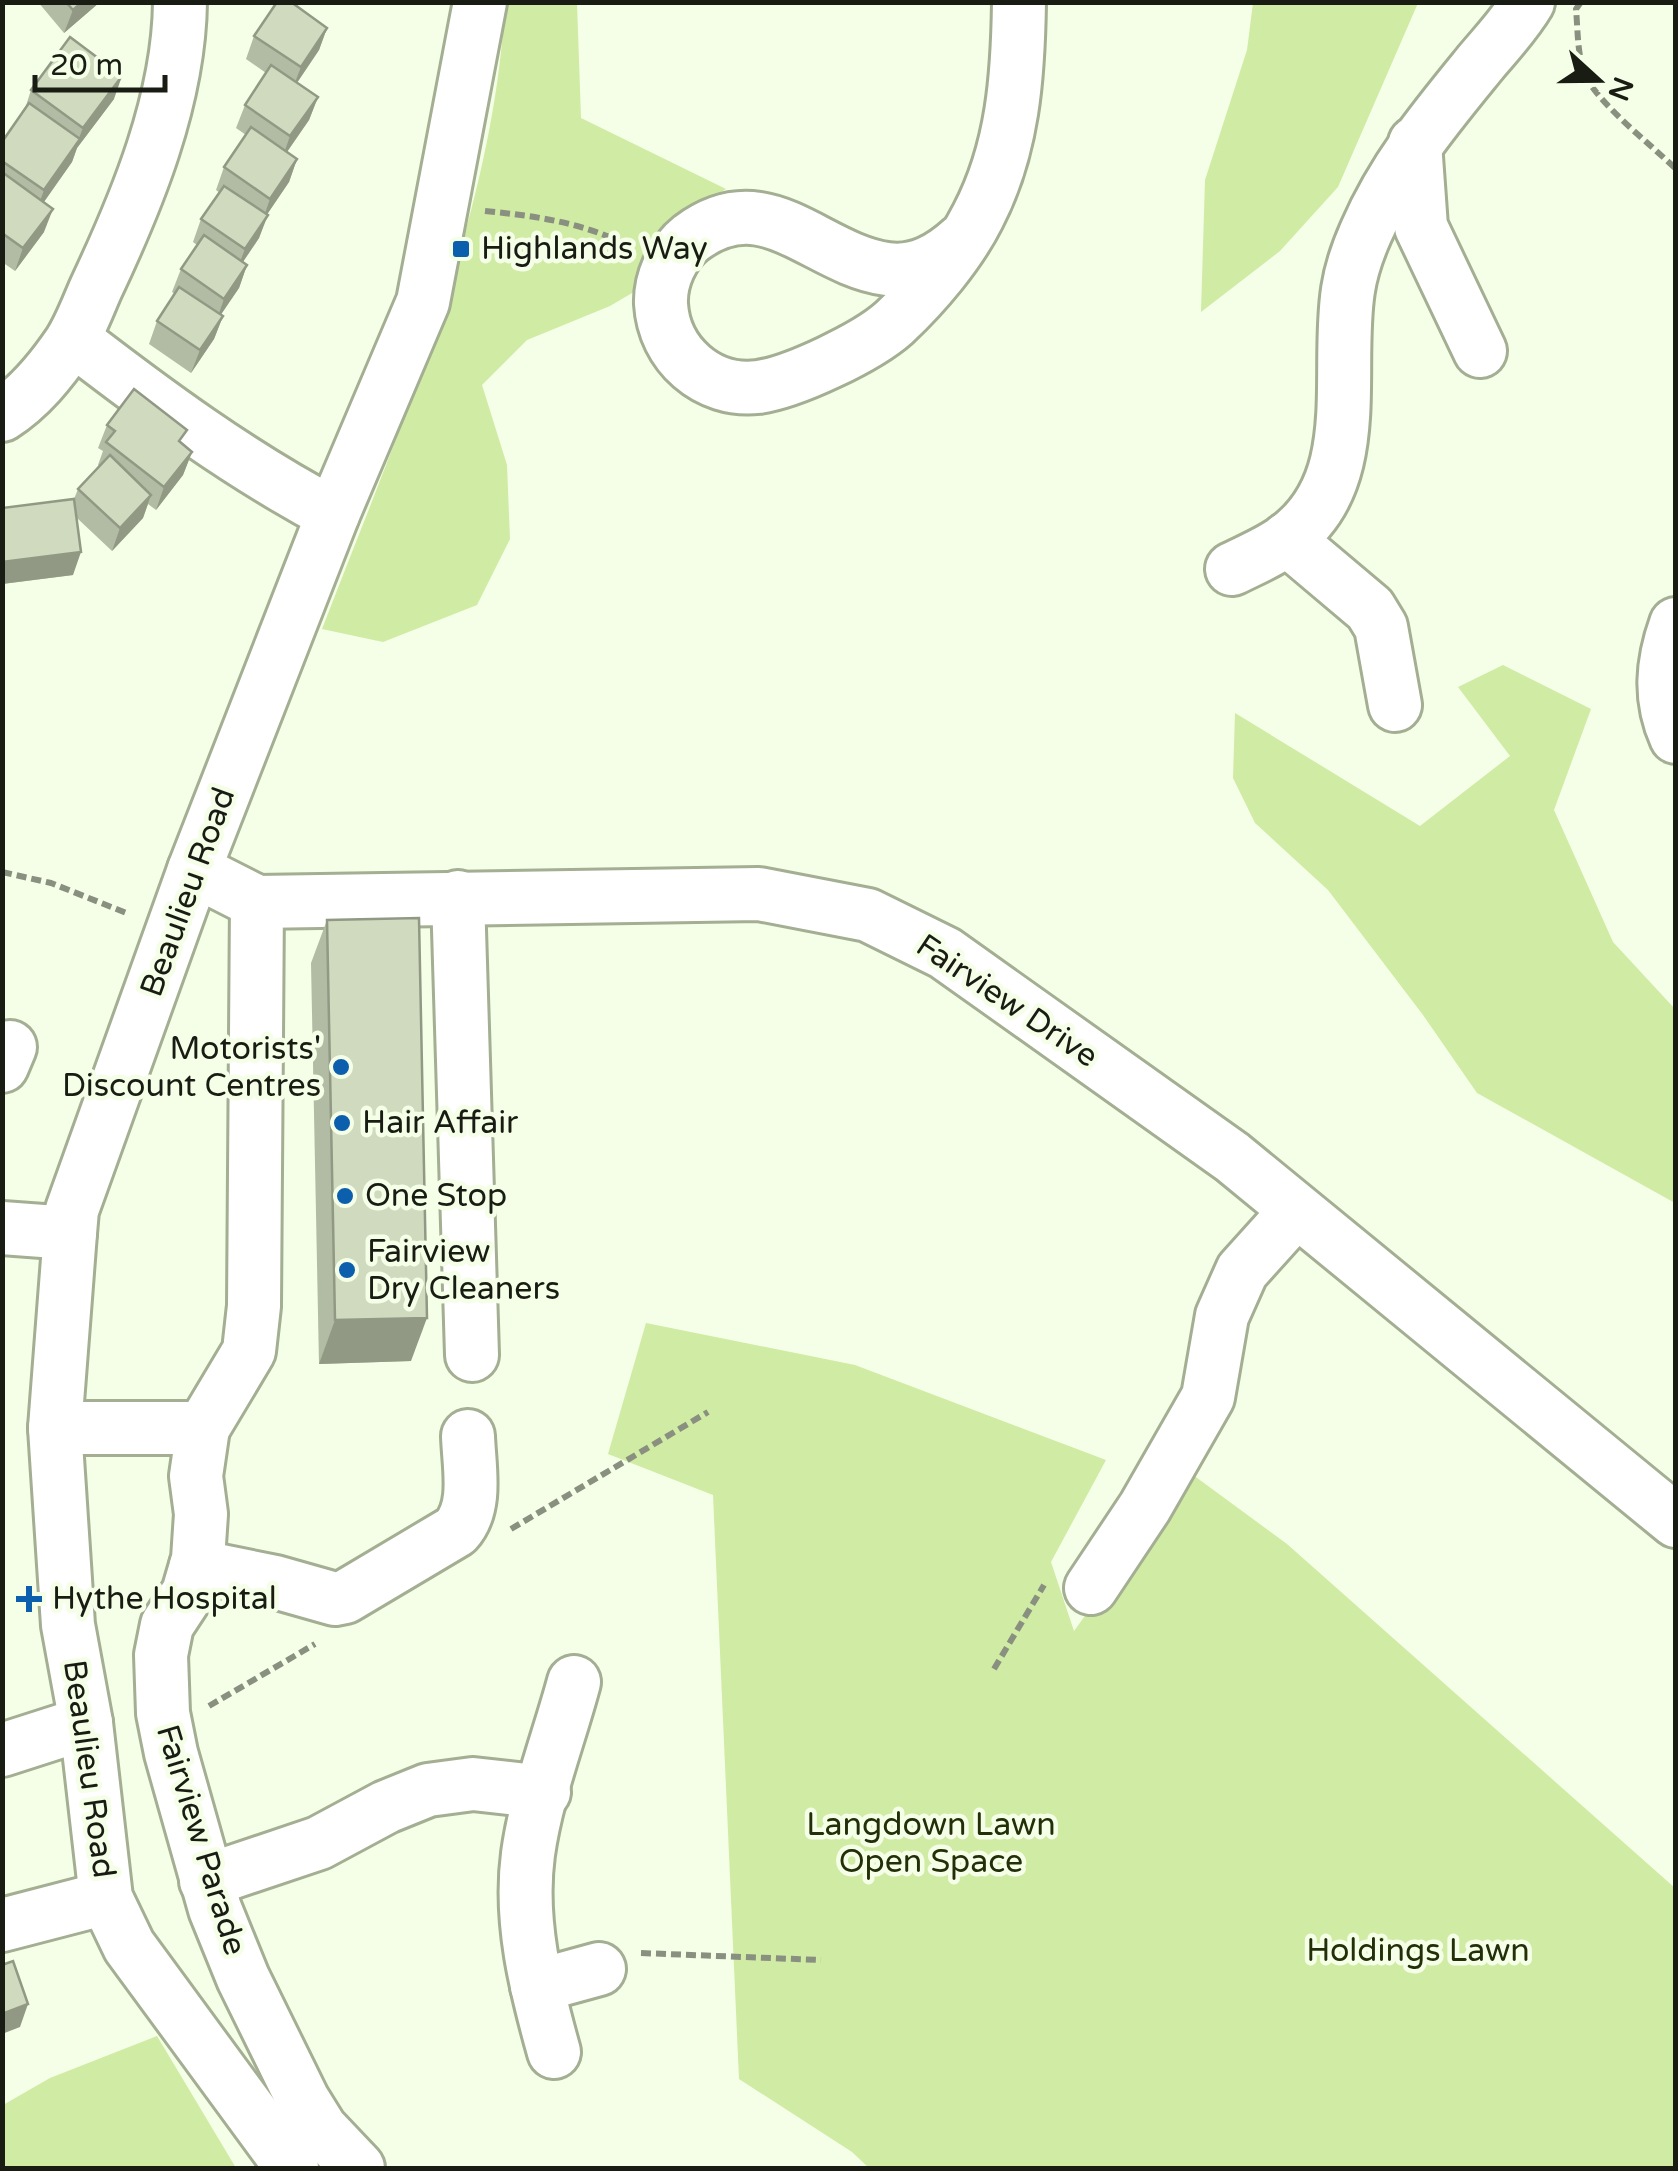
<svg xmlns="http://www.w3.org/2000/svg" width="1678" height="2171" font-family="'Varela Round',sans-serif">
  <style>
    .green { fill: #d0eba4 }
    .lines { fill: none; stroke-linecap: round; stroke-linejoin: round }
    .minor-casing { stroke: #a3ae92; stroke-width: 58 }
    .path { stroke: #8a9080; stroke-width: 6; stroke-dasharray: 10 5; stroke-linecap: butt }
    .minor { stroke: #fff; stroke-width: 52 }
    .wall { fill: #b2bba3 }
    .shaded-wall { fill: #919985 }
    .building { fill: #cfdabe; stroke: #919985; stroke-width: 2.5 }
    .poi-dot { fill: #0c5fad; stroke: #f5fee7; stroke-width: 4 }
    .labels { text-anchor: middle; dominant-baseline: central; stroke-width: 9; stroke-linejoin: round; paint-order: stroke }
    .poi-label { font-size: 32px; fill: #181c12; stroke: #f5fee7; text-anchor: start }
    .street-label { font-size: 32px; fill: #181c12; stroke: #f5fee7 }
    .park-label { font-size: 32px; fill: #232f09; stroke: #f5fee7 }
  </style>
  <rect width="100%" height="100%" fill="#f5fee7"/>
  <g class="green">
    <path d="M505 3H577L581 118 726 189 683 217 644 286 610 306 527 340 482 385 507 465 510 539 477 605 383 642 322 629C398 432 494 216 505 3Z"/>
    <path d="M1253 3H1418L1338 187 1280 251 1201 312 1205 180 1247 50Z"/>
    <path d="M1503 665 1591 709 1554 810 1613 942 1675 1009V1203L1477 1093 1423 1015 1328 890 1255 823 1233 778 1235 713 1420 826 1510 756 1458 687Z"/>
    <path d="M646 1323 855 1365 1106 1460 1051 1562 1074 1631 1189 1472 1287 1544 1675 1888V2168H869L852 2152 739 2079 713 1495 608 1454Z"/>
    <path d="M157 2036 236 2168H3V2105L50 2078Z"/>
  </g>
  <g class="lines">
    <defs>
      <g id="minor">
        <path d="M1415 143 1421 227 1480 351"/>
        <path d="M962 240C941 259 917 273 887 269 815 259 766 182 691 238 672 253 660 280 661 304 664 354 707 393 758 387 794 382 867 347 894 323 925 294 959 254 978 216 1013 149 1018 76 1019 2"/>
        <path d="M73 339C156 403 240 465 333 514"/>
        <path d="M2 415C30 397 51 371 70 343 81 326 88 306 96 288 137 201 179 100 180 2"/>
        <path d="M1287 539 1370 609 1381 627 1395 705"/>
        <path d="M1232 569C1250 560 1270 552 1286 540 1367 482 1335 373 1348 290 1351 270 1358 250 1366 232 1394 167 1437 116 1481 62 1497 43 1515 24 1528 2"/>
        <path d="M1676 624C1662 663 1659 699 1676 737"/>
        <path d="M194 870 257 902 759 894 868 915 945 953 1232 1157 1676 1521"/>
        <path d="M458 897 472 1355"/>
        <path d="M2 1066 10 1047"/>
        <path d="M2 1228 70 1233"/>
        <path d="M55 1428H203L249 1351 254 1306 257 902"/>
        <path d="M203 1428 196 1476 201 1514 198 1559 188 1593 167 1625 161 1655 163 1713 171 1753 215 1909 243 1978 303 2100 321 2129 358 2168"/>
        <path d="M196 1566 275 1582 335 1599 345 1597 456 1531C478 1507 469 1467 468 1436"/>
        <path d="M1091 1588 1145 1507 1208 1397 1222 1316 1242 1271 1296 1211"/>
        <path d="M2 1750 86 1723"/>
        <path d="M206 1881 319 1843 386 1807 428 1790 473 1784 544 1792"/>
        <path d="M2 1925 106 1898"/>
        <path d="M537 1986 599 1969"/>
        <path d="M554 2052C536 1988 519 1921 528 1854 536 1796 559 1738 574 1682"/>
        <path d="M292 2168 129 1946 106 1898 86 1723 68 1625 55 1428 70 1233 72 1210 194 870 333 514 423 302 480 2"/>
      </g>
    </defs>
    <use href="#minor" class="minor-casing"/>
    <g class="path">
      <path d="M1581 2 1576 9C1578 31 1577 59 1587 79 1603 107 1651 145 1676 169"/>
      <path d="M485 211C535 216 581 222 627 245"/>
      <path d="M2 872 51 883 129 914"/>
      <path d="M511 1529 708 1412"/>
      <path d="M994 1669 1044 1585"/>
      <path d="M209 1706 315 1644"/>
      <path d="M641 1953 821 1960"/>
    </g>
    <use href="#minor" class="minor"/>
  </g>
  <g class="wall">
    <path d="M38 2H100L64 33Z"/>
    <path d="M327 28 319 50 297 83 318 97 309 120 287 152 297 159 289 182 267 214 259 238 243 262 247 265 239 288 220 315 223 316 214 339 191 373 149 344 157 321 175 294 172 292 181 269 197 245 193 242 201 219 220 193 216 190 224 167 246 135 236 128 245 105 266 73 246 59 254 36Z"/>
    <path d="M31 90 114 99 77 148 72 162 44 202V232L15 271 2 262V142L24 112Z"/>
    <path d="M107 425 182 444 192 452 183 475 156 510 148 504 143 518 112 551 77 518 73 575 2 584V508L74 499 78 489 99 466 98 465 103 451 98 448Z"/>
    <path d="M327 920 411 1361 319 1364 311 963Z"/>
  </g>
  <g class="shaded-wall">
    <path d="M82 2H100L64 33 73 10Z"/>
    <path d="M327 28 319 50 292 90 301 67Z"/>
    <path d="M122 76 114 99 77 148 72 162 36 213 44 190 77 143 83 128Z"/>
    <path d="M318 97 309 120 282 159 290 136Z"/>
    <path d="M297 159 289 182 262 222 270 199Z"/>
    <path d="M53 209 44 232 15 271 23 248Z"/>
    <path d="M268 215 259 238 236 272 245 249Z"/>
    <path d="M247 265 239 288 216 322 224 299Z"/>
    <path d="M223 316 214 339 191 373 200 350Z"/>
    <path d="M192 452 183 475 156 510 164 487Z"/>
    <path d="M151 495 143 518 112 551 120 528Z"/>
    <path d="M81 552 73 575 2 584V562Z"/>
    <path d="M427 1318 411 1361 319 1364 335 1320Z"/>
    <path d="M28 2004 20 2027 2 2034V2014Z"/>
  </g>
  <g class="building">
    <path d="M66 2H82L73 10Z"/>
    <path d="M277 2H291L327 28 301 67 254 36Z"/>
    <path d="M70 37 122 76 83 128 31 90Z"/>
    <path d="M271 65 318 97 290 136 245 105Z"/>
    <path d="M29 103 80 139 44 190 2 161V142Z"/>
    <path d="M251 127 297 159 270 199 224 167Z"/>
    <path d="M2 172 53 209 23 248 2 233Z"/>
    <path d="M224 186 268 215 245 249 201 219Z"/>
    <path d="M204 235 247 265 224 299 181 269Z"/>
    <path d="M179 287 223 316 200 350 157 321Z"/>
    <path d="M134 389 187 430 179 441 192 452 164 487 106 442 115 431 107 425Z"/>
    <path d="M110 455 151 495 120 528 78 489Z"/>
    <path d="M74 499 81 552 2 562V508Z"/>
    <path d="M419 918 427 1318 335 1320 327 920Z"/>
    <path d="M13 1961 28 2004 2 2014V1965Z"/>
  </g>
  <g class="poi-dot">
    <rect x="451" y="239" width="20" height="20" rx="5"/>
    <circle cx="341" cy="1067" r="10"/>
    <circle cx="342" cy="1123" r="10"/>
    <circle cx="345" cy="1196" r="10"/>
    <circle cx="347" cy="1270" r="10"/>
    <path d="M24 1584h10v10h10v10h-10v10h-10v-10h-10v-10h10z"/>
  </g>
  <g class="labels">
    <g class="poi-label">
      <text x="481" y="249">Highlands Way</text>
      <text x="321" y="1049" text-anchor="end">Motorists'<tspan x="321" dy="37">Discount Centres</tspan></text>
      <text x="362" y="1123">Hair Affair</text>
      <text x="365" y="1196">One Stop</text>
      <text x="367" y="1252">Fairview<tspan x="367" dy="37">Dry Cleaners</tspan></text>
      <text x="52" y="1599">Hythe Hospital</text>
    </g>
    <g class="street-label">
      <text transform="translate(188 892) rotate(-70)">Beaulieu Road</text>
      <text transform="translate(1007 1001) rotate(34)">Fairview Drive</text>
      <text transform="translate(89 1769) rotate(82)">Beaulieu Road</text>
      <text transform="translate(201 1840) rotate(73)">Fairview Parade</text>
    </g>
    <g class="park-label">
      <text x="931" y="1825">Langdown Lawn<tspan x="931" dy="37">Open Space</tspan></text>
      <text x="1418" y="1951">Holdings Lawn</text>
    </g>
  </g>
  <rect width="1678" height="2171" fill="none" stroke="#181c12" stroke-width="10"/>
  <g transform="translate(1598 80) rotate(111)" stroke="#f5fee7" stroke-width="8" paint-order="stroke">
  <path d="M0-8L18 38L0 25L-18 38Z" fill="#181c12"/>
  <text y="-15" font-size="28" font-weight="bold" text-anchor="middle" fill="#181c12">N</text>
  </g>
  <path d="M35 75v15h130v-15" fill="none" stroke="#181c12" stroke-width="5"/>
  <text x="50" y="75" font-size="30" fill="#181c12" stroke="#f5fee7" stroke-width="8" paint-order="stroke">20 m</text>
</svg>
